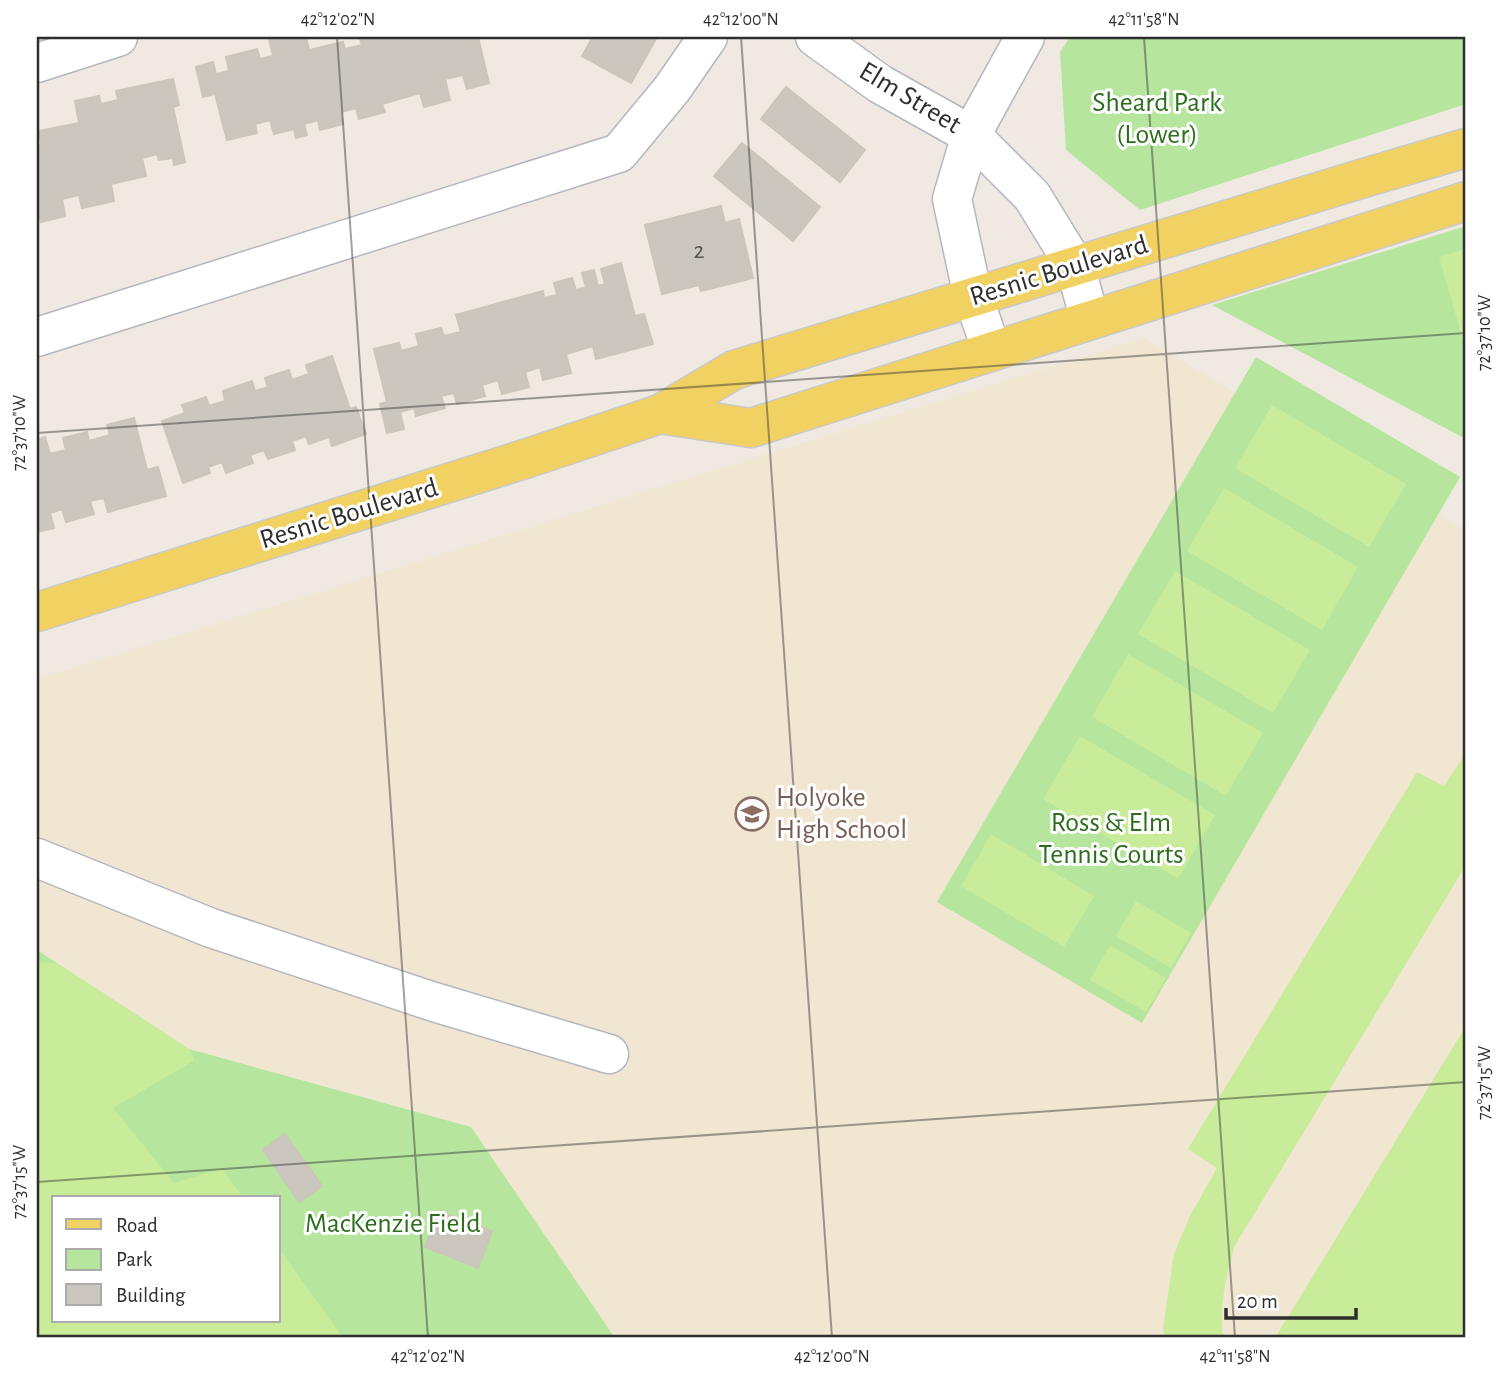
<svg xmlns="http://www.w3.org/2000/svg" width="1503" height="1375" font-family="'Alegreya Sans',sans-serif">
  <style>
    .education { fill: #f0e6d1 }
    .green { fill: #b6e59e; fill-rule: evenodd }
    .pitch { fill: #c9ec9a }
    .building { fill: #cbc7bf; stroke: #cbc5ba; stroke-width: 2 }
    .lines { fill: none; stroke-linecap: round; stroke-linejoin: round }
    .minor-casing { stroke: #b4b7c1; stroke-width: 41 }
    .major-casing { stroke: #c9c9c9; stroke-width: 41 }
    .minor { stroke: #fff; stroke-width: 38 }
    .major { stroke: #f2d163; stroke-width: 38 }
    .ticks { fill: none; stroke: #2e2e2e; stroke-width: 2; stroke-opacity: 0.45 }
    .labels { text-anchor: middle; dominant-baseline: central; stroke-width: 6; stroke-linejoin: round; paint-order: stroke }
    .number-label { font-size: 24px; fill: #555452 }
    .street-label { font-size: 28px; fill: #2e2e2e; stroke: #fff }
    .park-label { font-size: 28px; fill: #2c6e1b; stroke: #fff }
    .education-label { font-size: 28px; fill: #785e54; stroke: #fff; text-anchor: start }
    .neatline { fill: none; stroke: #2e2e2e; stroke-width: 2.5 }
    .ticks-label { font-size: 18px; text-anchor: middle; fill: #2e2e2e }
  </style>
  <rect width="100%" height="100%" fill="#efe9e1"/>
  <path class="education" d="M1144 338 1466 531V1338H615L471 1127 189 1049 37 950V679Z"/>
  <g class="green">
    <path d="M1070 37H1466V104L1140 210 1066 150 1060 52Z"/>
    <path d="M1466 226V439L1212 305Z"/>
    <path d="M1256 357 1460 477 1142 1023 937 902Z"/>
    <path d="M37 950 189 1049 471 1127 615 1338H37ZM54 1198H278V1321H54Z"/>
  </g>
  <g class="pitch">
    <path d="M1466 249V351L1439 257Z"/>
    <path d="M1272 405 1406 484 1369 547 1235 468Z"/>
    <path d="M1224 488 1358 567 1322 630 1187 551Z"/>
    <path d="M1175 571 1310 650 1273 713 1138 634Z"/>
    <path d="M1128 654 1263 733 1226 796 1092 717Z"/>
    <path d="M1080 736 1215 815 1178 879 1043 799Z"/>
    <path d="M1466 753V865L1234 1247C1226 1278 1219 1306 1223 1338H1165L1163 1328 1174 1254 1190 1216 1217 1168 1188 1149 1417 772 1444 786Z"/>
    <path d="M991 834 1094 896 1064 947 961 886Z"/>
    <path d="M1136 901 1191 933 1171 968 1116 936Z"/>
    <path d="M1110 945 1166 978 1146 1012 1090 980Z"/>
    <path d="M37 962 56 963 189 1049 195 1060 113 1108 174 1183 222 1169 244 1198H54V1321H278V1247L343 1338H37Z"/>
    <path d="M1466 1026V1338H1275Z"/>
  </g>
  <g class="building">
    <path d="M279 37H306L309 50 343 42 345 49 362 45 359 37H478L489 83 467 89 463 75 445 79 450 100 424 107 420 93 382 104 385 112 359 119 356 108 341 112 343 124 320 130 318 120 304 124 307 135 296 138 294 129 274 134 270 120 255 124 257 133 227 140 215 94 203 97 196 67 213 62 216 74 229 71 226 57 257 49 260 59 273 56 269 39Z"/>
    <path d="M593 37H657L631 83 582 56Z"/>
    <path d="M173 79 179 105 173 107 185 162 174 165 173 158 159 160 157 154 142 158 146 176 111 184 114 201 82 208 79 195 62 199 65 216 41 222 37 209V146L41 145 39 131 79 123 75 101 99 96 101 104 118 100 116 91Z"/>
    <path d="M786 87 865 150 840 182 761 119Z"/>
    <path d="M742 143 820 207 793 241 714 176Z"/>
    <path d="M721 206 725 223 739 219 753 278 701 291 699 285 662 294 645 225Z"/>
    <path d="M621 263 635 316 644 314 653 344 596 359 593 346 566 354 571 373 543 380 540 367 525 372 529 387 502 394 498 380 482 385 485 396 457 404 454 393 441 396 445 408 416 416 414 408 400 412 404 429 387 433 380 404 387 402 374 349 399 343 401 351 419 346 416 334 441 328 444 336 461 332 456 315 543 291 544 298 557 295 554 283 572 278 576 290 586 287 582 273 594 270 598 286 605 284 601 269Z"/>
    <path d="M332 356 350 409 356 407 366 434 332 446 329 437 309 444 306 436 292 441 295 450 268 459 264 450 250 455 253 463 226 473 222 462 208 467 210 473 183 483 162 421 185 413 182 405 206 397 209 406 225 401 223 391 252 381 255 391 268 387 265 378 289 370 292 380 309 374 306 365Z"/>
    <path d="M134 418 147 470 158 467 166 496 108 512 104 498 90 501 94 514 66 522 62 509 50 513 54 528 37 532V440L45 437 50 454 66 450 63 438 87 432 89 441 110 435 107 425Z"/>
    <path d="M285 1134 322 1186 299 1202 263 1150Z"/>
    <path d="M439 1211 492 1231 478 1268 425 1247Z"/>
  </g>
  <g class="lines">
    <defs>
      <g id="minor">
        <path d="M815 37 880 84 971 135 1032 196 1075 266 1090 320"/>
        <path d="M37 63 118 37"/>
        <path d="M37 337 619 153 672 89 708 37"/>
        <path d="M992 351 973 297 952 199 971 135 1025 37"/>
        <path d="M37 858 211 928 434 1002 609 1054"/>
      </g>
      <g id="major">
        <path d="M660 414 751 428 1466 201"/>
        <path d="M37 612 528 458 660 414 734 370 1374 175 1466 148"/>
      </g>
    </defs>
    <use href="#minor" class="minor-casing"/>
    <use href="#major" class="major-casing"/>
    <use href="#minor" class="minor"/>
    <use href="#major" class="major"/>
  </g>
  <path class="ticks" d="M337 37 428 1338M741 37 832 1338M1144 37 1235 1338M37 433 1466 333M37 1182 1466 1082"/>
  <defs>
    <symbol id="school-ring" viewBox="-11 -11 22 22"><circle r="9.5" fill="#fff" stroke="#8d6e63" stroke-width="1.5"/><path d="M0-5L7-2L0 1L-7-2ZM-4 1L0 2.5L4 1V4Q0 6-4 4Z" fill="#8d6e63"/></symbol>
  </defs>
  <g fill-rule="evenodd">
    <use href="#school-ring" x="733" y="795" width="38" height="38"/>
  </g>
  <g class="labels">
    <g class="number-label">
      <text x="699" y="251">2</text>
    </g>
    <g class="street-label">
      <text transform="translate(910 98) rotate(31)">Elm Street</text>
      <text transform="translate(1059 271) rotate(-17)">Resnic Boulevard</text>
      <text transform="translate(349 514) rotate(-17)">Resnic Boulevard</text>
    </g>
    <g class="park-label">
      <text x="1157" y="103">Sheard Park<tspan x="1157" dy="32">(Lower)</tspan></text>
      <text x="1111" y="823">Ross &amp; Elm<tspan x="1111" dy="32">Tennis Courts</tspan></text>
      <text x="393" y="1224">MacKenzie Field</text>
    </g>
    <g class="education-label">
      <text x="776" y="798">Holyoke<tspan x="776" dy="32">High School</tspan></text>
    </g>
  </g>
  <rect width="1503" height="1375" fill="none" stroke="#ffffff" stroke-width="77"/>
  <rect x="52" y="1196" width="228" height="126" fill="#ffffff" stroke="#ababab" stroke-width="2"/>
  <rect x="66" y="1219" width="35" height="10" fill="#f2d163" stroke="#ababab" stroke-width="2"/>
  <text x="116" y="1232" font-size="21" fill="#2e2e2e">Road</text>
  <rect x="66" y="1249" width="35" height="21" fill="#b6e59e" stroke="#ababab" stroke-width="2"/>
  <text x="116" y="1266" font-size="21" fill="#2e2e2e">Park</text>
  <rect x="66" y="1284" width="35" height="21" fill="#cbc7bf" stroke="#ababab" stroke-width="2"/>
  <text x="116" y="1302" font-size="21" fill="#2e2e2e">Building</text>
  <path d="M1226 1308v10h130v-10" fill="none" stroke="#2e2e2e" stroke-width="3.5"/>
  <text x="1237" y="1308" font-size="21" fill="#2e2e2e" stroke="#ffffff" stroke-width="5" paint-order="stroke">20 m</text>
  <rect x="38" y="38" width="1426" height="1298" class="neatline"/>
  <g class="ticks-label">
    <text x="338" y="25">42°12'02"N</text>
    <text x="741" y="25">42°12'00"N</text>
    <text x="1144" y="25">42°11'58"N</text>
    <text transform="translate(1484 333) rotate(-90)" y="6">72°37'10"W</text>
    <text transform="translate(19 433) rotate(-90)" y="6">72°37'10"W</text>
    <text transform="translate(1484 1083) rotate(-90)" y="6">72°37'15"W</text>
    <text transform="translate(19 1182) rotate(-90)" y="6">72°37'15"W</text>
    <text x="428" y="1362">42°12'02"N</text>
    <text x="832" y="1362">42°12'00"N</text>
    <text x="1235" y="1362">42°11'58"N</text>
  </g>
</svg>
